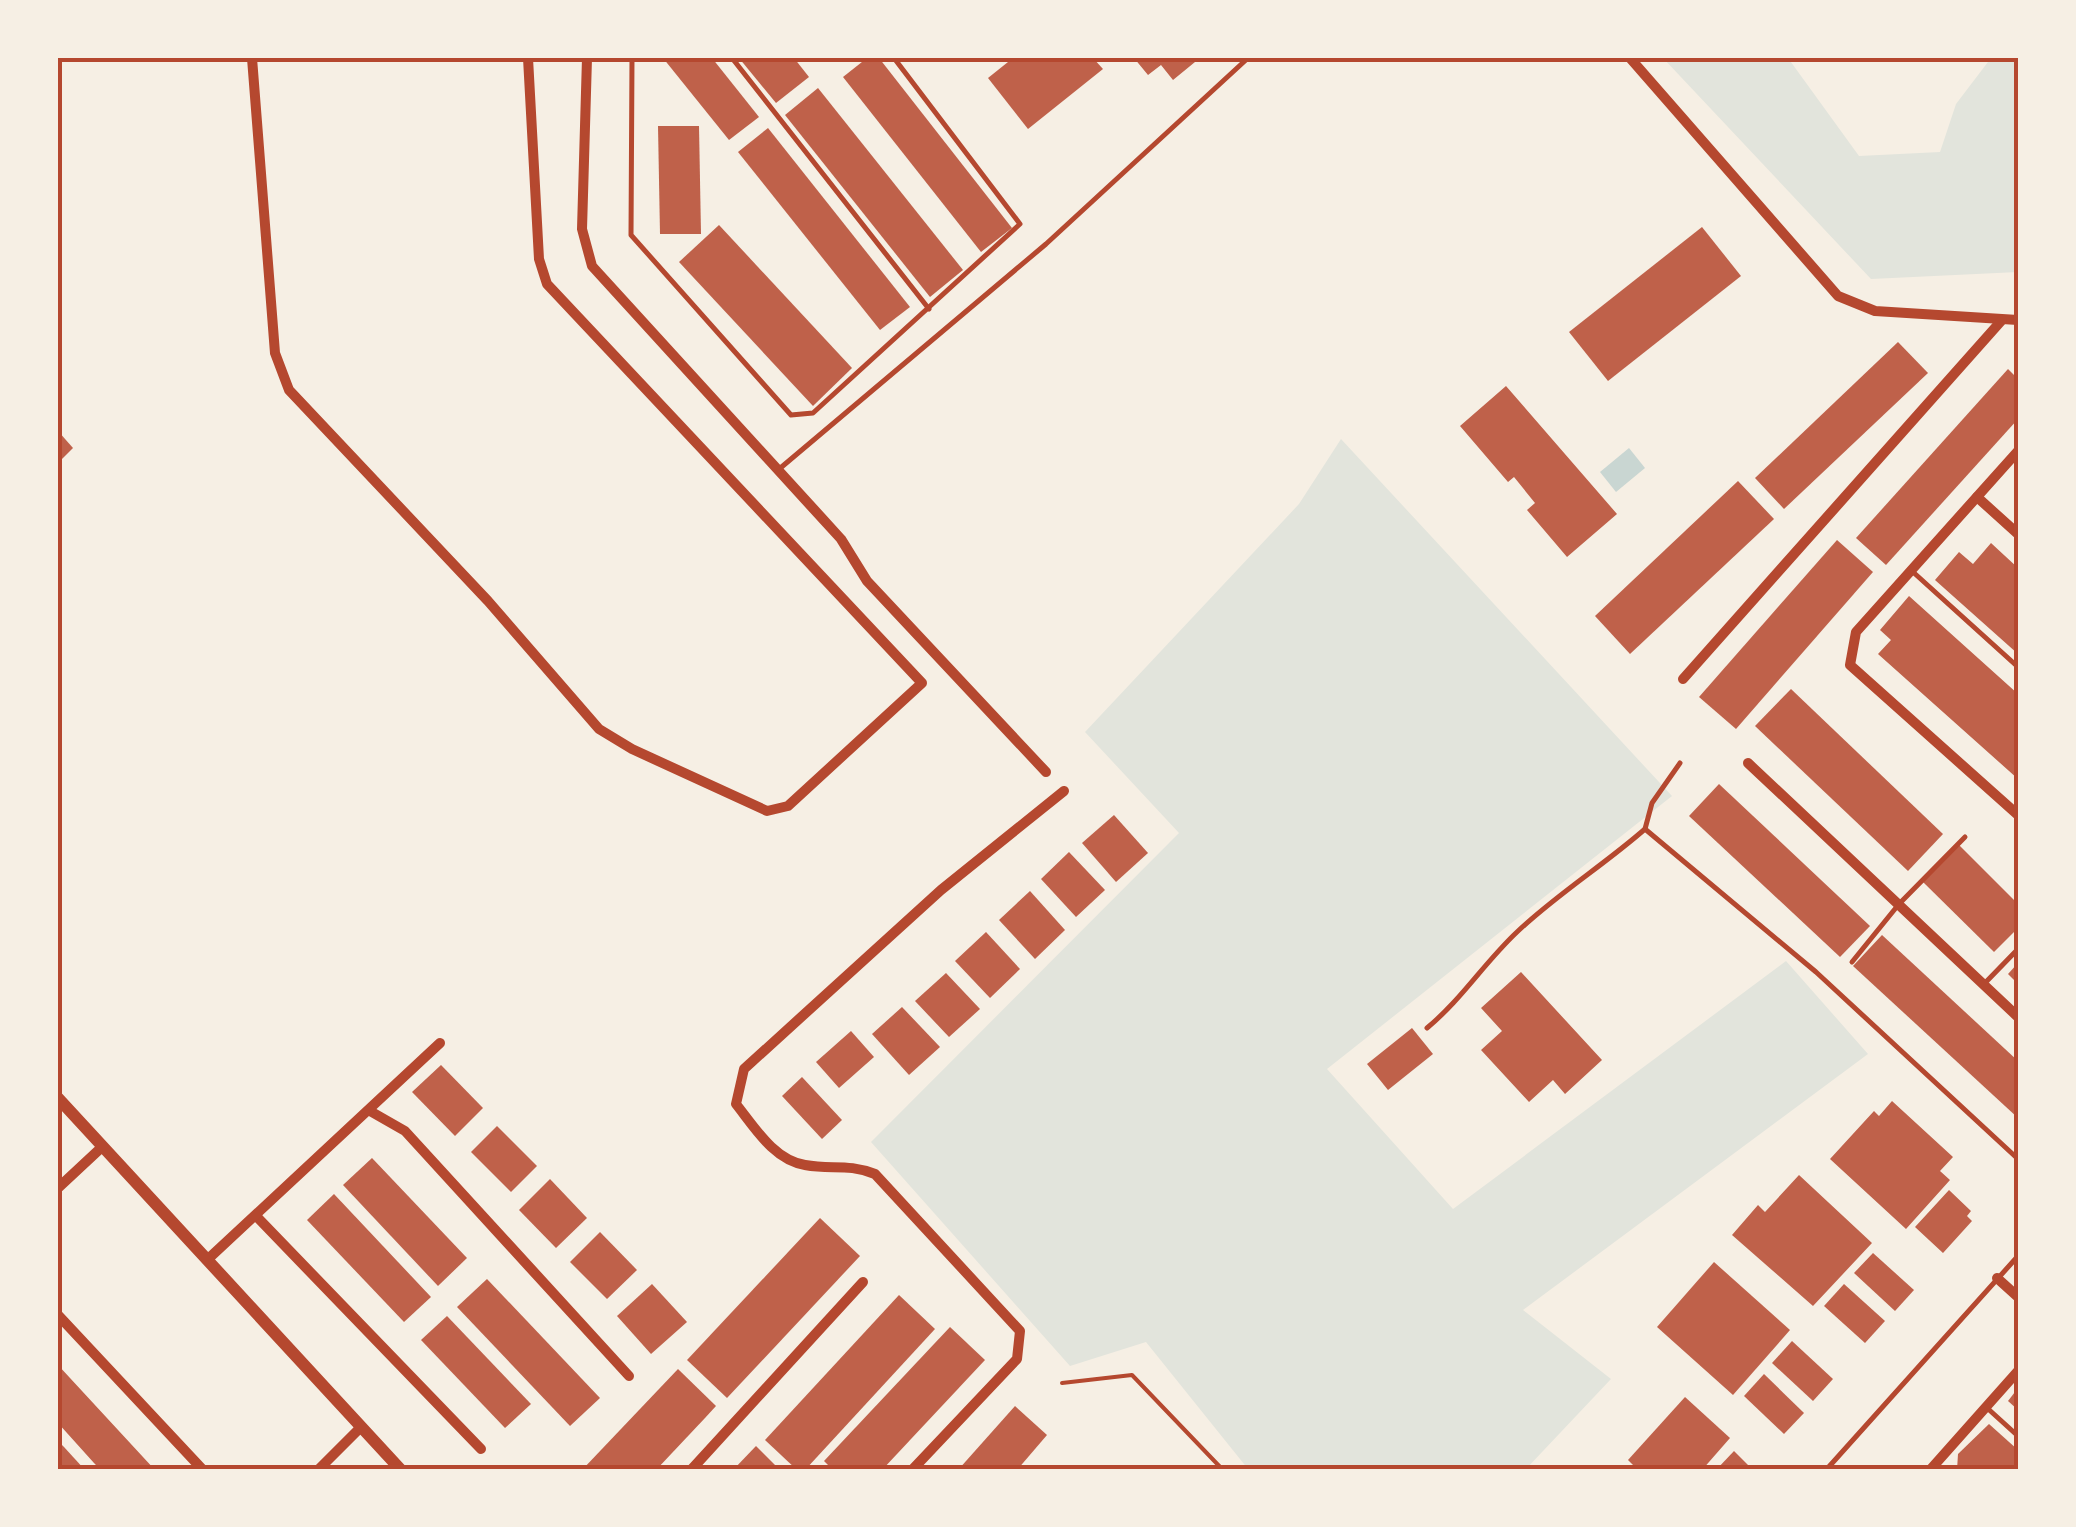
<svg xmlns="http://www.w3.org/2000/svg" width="2076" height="1527" font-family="Literata,serif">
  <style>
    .green { fill: #e2e4dc }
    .water { fill: #c9d6d2 }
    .building { fill: #bf614a }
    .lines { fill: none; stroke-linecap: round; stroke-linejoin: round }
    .path { stroke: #b5482f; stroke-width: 4 }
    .service { stroke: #b5482f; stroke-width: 5 }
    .minor { stroke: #b5482f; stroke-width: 10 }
    .tertiary { stroke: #b5482f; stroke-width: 12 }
    .neatline { fill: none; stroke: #b5482f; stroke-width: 4 }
  </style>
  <rect width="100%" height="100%" fill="#f6efe4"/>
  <g class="green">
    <path d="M1663 58H1788L1859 156 1940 152 1956 104 1991 58H2018V272L1871 279Z"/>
    <path d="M1341 439 1672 796 1327 1069 1453 1209 1786 961 1868 1054 1523 1310 1611 1379 1526 1469H1248L1146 1342 1070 1366 871 1142 1179 833 1085 732 1299 504Z"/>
  </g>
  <path class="water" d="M1629 448 1645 468 1616 492 1600 472Z"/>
  <g class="building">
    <path d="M663 58H712L759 117 729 140Z"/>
    <path d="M739 58H794L809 77 776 103Z"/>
    <path d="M867 58H879L1012 228 981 252 843 77Z"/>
    <path d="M1013 58H1093L1103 69 1028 129 988 78Z"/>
    <path d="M1134 58H1192L1195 62 1173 80 1161 65 1148 75Z"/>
    <path d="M818 88 963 270 930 297 785 115Z"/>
    <path d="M658 126H699L701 234H660Z"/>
    <path d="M768 128 910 307 880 330 738 152Z"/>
    <path d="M719 225 852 368 813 406 679 262Z"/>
    <path d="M1702 227 1741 276 1608 381 1569 332Z"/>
    <path d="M1898 342 1928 373 1784 509 1755 478Z"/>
    <path d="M2008 369 2018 379V419L1886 565 1856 538Z"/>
    <path d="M1506 386 1617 514 1567 557 1527 510 1535 503 1514 477 1508 482 1460 426Z"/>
    <path d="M58 431 73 448 58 463Z"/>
    <path d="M1738 481 1774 519 1630 654 1595 616Z"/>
    <path d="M1837 540 1873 572 1736 729 1699 697Z"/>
    <path d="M1991 543 2018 568V654L1935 580 1959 552 1973 564Z"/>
    <path d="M1909 596 2018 694V779L1878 654 1891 640 1880 630Z"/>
    <path d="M1791 689 1943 834 1908 871 1755 726Z"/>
    <path d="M1719 784 1870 926 1840 957 1689 816Z"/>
    <path d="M1114 815 1148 853 1116 882 1082 843Z"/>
    <path d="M1959 845 2018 904V928L1994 952 1923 882Z"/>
    <path d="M1069 852 1105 890 1076 917 1041 879Z"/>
    <path d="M1030 891 1065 930 1035 959 999 920Z"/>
    <path d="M986 932 1020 969 990 998 955 961Z"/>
    <path d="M1882 935 2018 1061V1118L1853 966Z"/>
    <path d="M2018 963V984L2008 974Z"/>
    <path d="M1521 972 1602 1060 1565 1094 1553 1080 1529 1102 1481 1050 1502 1031 1481 1008Z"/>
    <path d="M946 973 980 1009 949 1037 915 1001Z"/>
    <path d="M902 1007 940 1047 909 1075 872 1034Z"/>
    <path d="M1412 1028 1433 1054 1388 1090 1367 1064Z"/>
    <path d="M851 1031 874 1057 839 1088 816 1062Z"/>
    <path d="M441 1065 483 1108 455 1136 412 1092Z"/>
    <path d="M802 1077 842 1120 822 1139 782 1096Z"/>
    <path d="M1892 1101 1953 1157 1940 1171 1950 1180 1906 1229 1830 1159 1874 1111 1879 1116Z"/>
    <path d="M497 1126 537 1166 511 1192 471 1152Z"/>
    <path d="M372 1158 467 1258 438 1286 343 1185Z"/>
    <path d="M1799 1175 1872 1243 1813 1306 1732 1235 1758 1205 1765 1212Z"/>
    <path d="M550 1179 587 1218 556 1248 519 1210Z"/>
    <path d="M1949 1190 1971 1211 1967 1216 1972 1221 1943 1253 1915 1227Z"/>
    <path d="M334 1194 431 1297 404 1322 307 1220Z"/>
    <path d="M820 1218 860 1256 727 1398 687 1360Z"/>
    <path d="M600 1232 637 1270 607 1299 570 1262Z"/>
    <path d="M1873 1253 1914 1290 1895 1311 1854 1273Z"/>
    <path d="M1714 1262 1790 1330 1733 1395 1657 1327Z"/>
    <path d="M487 1279 600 1398 570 1426 457 1307Z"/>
    <path d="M652 1284 687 1322 651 1354 617 1316Z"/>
    <path d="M1844 1284 1885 1321 1865 1343 1824 1306Z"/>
    <path d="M899 1295 935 1329 805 1470H797L765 1440Z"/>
    <path d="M447 1316 531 1404 505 1428 421 1340Z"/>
    <path d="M950 1327 985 1360 882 1470H833L824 1461Z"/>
    <path d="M1792 1341 1833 1379 1813 1401 1772 1363Z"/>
    <path d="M58 1365 70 1378 155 1470H101L94 1463 58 1423Z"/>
    <path d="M678 1369 716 1406 705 1418 656 1470H582Z"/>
    <path d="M1764 1374 1804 1413 1784 1434 1744 1396Z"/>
    <path d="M2018 1388V1410L2008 1401Z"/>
    <path d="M1685 1397 1730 1438 1702 1470H1638L1628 1460Z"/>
    <path d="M1015 1406 1047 1435 1017 1470H958Z"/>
    <path d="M1989 1424 2018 1450V1470H1957L1958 1454Z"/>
    <path d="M58 1441 64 1447 85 1470H58Z"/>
    <path d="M756 1446 780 1470H733Z"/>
    <path d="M1734 1451 1753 1470H1716Z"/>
  </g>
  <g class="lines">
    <path class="path" d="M1062 1383 1132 1375 1223 1470"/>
    <g class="service">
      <path d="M632 58 631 235 791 415 813 413 1020 224 894 58"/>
      <path d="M732 58 929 309"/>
      <path d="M778 470 1046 244 1248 58"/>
      <path d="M1913 572 2018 667"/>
      <path d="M1645 829 1816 972 2018 1159"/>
      <path d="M1852 962 1899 904 1965 837"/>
      <path d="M1984 984 2018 949"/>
      <path d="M1427 1028C1462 999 1484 963 1517 932 1557 894 1604 865 1645 829L1652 803 1680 763"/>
      <path d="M1986 1407 2018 1436"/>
      <path d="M1826 1470 2018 1256"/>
    </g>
    <g class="minor">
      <path d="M252 58 275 353 289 390 488 601 599 729 632 749 767 811 788 806 922 683 547 284 539 259 528 58"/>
      <path d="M587 58 582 229 592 266 841 539 867 581 1046 772"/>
      <path d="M1630 58 1838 296 1875 311 2018 320"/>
      <path d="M2018 451 1856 632 1850 665 2018 815"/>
      <path d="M1977 497 2018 534"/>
      <path d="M1683 679 2002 320"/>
      <path d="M1748 763 2018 1017"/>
      <path d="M370 1111 405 1131 629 1376"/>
      <path d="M58 1188 102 1147"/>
      <path d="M257 1217 481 1449"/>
      <path d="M207 1260 440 1043"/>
      <path d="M1997 1278 2018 1297"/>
      <path d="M58 1315 203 1470"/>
      <path d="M318 1470 361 1427"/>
      <path d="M691 1470 863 1282"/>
      <path d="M912 1470 1017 1359 1020 1331 875 1174C847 1163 832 1170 805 1165 774 1160 755 1128 736 1104L744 1069 941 890 1064 791"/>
      <path d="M1930 1470 2018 1371"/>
    </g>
    <path class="tertiary" d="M58 1098 401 1470"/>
  </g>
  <rect width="2076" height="1527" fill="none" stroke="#f6efe4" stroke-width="120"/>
  <rect x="60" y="60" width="1956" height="1407" class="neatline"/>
</svg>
